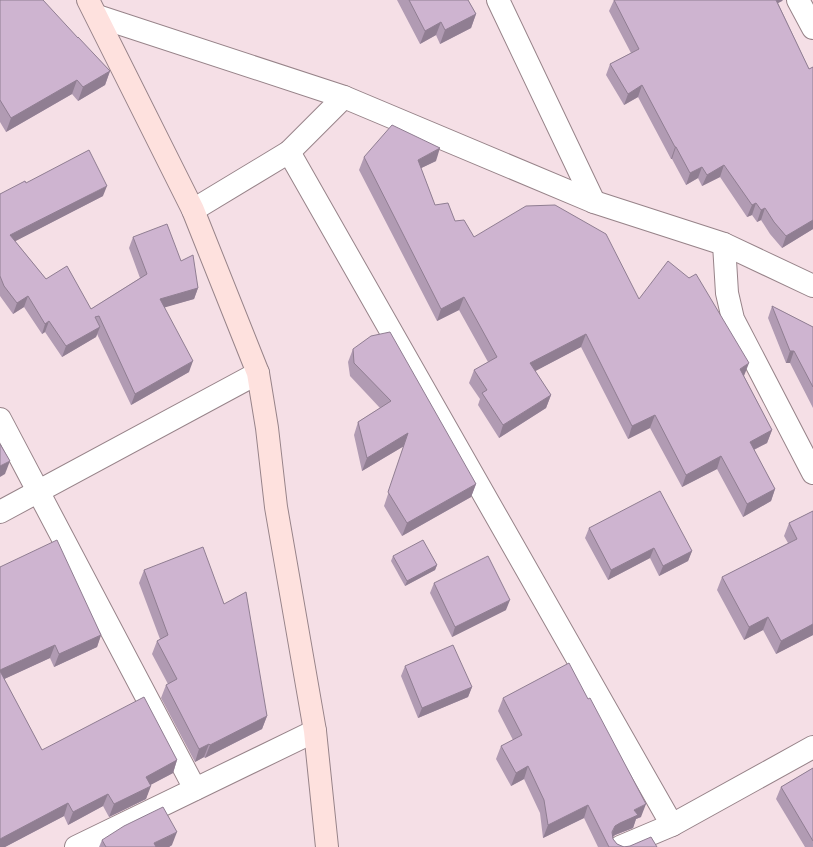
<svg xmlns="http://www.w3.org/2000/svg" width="813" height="847" font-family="'IBM Plex Sans',sans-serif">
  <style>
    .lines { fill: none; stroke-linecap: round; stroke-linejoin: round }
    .street-casing { stroke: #978389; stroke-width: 24 }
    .secondary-casing { stroke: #978389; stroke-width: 24 }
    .street { stroke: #fff; stroke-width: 22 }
    .secondary { stroke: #fee1de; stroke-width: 22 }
    .wall { fill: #b19bb3 }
    .shaded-wall { fill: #907e92 }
    .building { fill: #ceb4d0; stroke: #907e92 }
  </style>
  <rect width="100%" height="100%" fill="#f5dfe6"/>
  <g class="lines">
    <defs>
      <g id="street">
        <path d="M498 0 594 202"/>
        <path d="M798 0 813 28"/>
        <path d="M97 16 344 97 594 202 724 244 813 286"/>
        <path d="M289 152 672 825"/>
        <path d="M193 210 289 152 344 97"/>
        <path d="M724 244 727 293 733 319 813 473"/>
        <path d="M0 419 195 789"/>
        <path d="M0 512 258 373"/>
        <path d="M76 847 315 731"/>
        <path d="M620 847 672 825 813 747"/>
      </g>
      <path id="secondary" d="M88 0 193 210 258 373 267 428 276 507 315 731 327 847"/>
    </defs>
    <use href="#street" class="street-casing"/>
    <use href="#secondary" class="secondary-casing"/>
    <use href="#street" class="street"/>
    <use href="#secondary" class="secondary"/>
  </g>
  <g class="wall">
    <path d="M0 0 78 38 110 71 105 85 78 101 72 94 6 132 0 122Z"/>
    <path d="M397 0H468L476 14 471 28 440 44 436 35 420 44Z"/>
    <path d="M614 0 782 1 778 3 809 69 813 67V229L782 248 770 234 761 220 757 222 752 215 747 217 720 177 702 186 698 178 686 185 672 159H671L638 97 624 105 606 75 610 64 631 53 609 11Z"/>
    <path d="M364 157 436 161 421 168 435 205 474 237 639 299 744 376 772 430 767 443 754 450 775 489 771 501 743 517 717 469 682 487 650 428 628 439 581 347 535 371 551 395 546 408 499 438 478 405 480 399 469 383 474 370 488 362 459 310 437 321 359 170Z"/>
    <path d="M26 183 103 196 15 241 46 279 91 309 140 278 129 248 133 237 181 261 198 288 194 299 164 307 189 372 131 405 97 334 96 337 62 357 45 332 42 334 24 307 13 314 0 296V194Z"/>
    <path d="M772 306 813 327V408L790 363H786L768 318Z"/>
    <path d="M353 349 476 484 471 497 402 536 384 506 404 446 362 471 354 435 358 422 380 408 350 376 348 362Z"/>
    <path d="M813 511V635L776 654 763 630 744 640 717 590 722 577 788 543 784 536 789 523Z"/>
    <path d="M589 528 692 551 688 561 659 576 650 558 608 580 585 538Z"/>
    <path d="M393 556 437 565 435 570 405 586 391 561Z"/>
    <path d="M0 567 101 635 97 647 54 667 50 658 4 679 42 750 177 760 173 773 150 785 146 799 109 817 103 806 68 825 64 816 5 847Z"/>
    <path d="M144 570 267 716 262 729 205 758 204 757 195 762 161 698 166 685 168 684 152 654 157 641 160 639 139 583Z"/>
    <path d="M434 583 506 610 452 637 430 593Z"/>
    <path d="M405 666 472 687 468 697 418 718 401 676Z"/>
    <path d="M503 698 641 817 636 819 633 828 615 835 613 837V839L617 844 624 847H657H598L584 818 543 838 540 813 524 779 511 786 496 759 501 746 513 740 498 711Z"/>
    <path d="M813 768V847H805L776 799 781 787Z"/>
    <path d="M102 840 172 845 169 847H99Z"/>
  </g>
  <g class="shaded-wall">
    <path d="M772 0H783L782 1 770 7Z"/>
    <path d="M476 14 471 28 440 44 445 30Z"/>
    <path d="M441 22 436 35 420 44 425 31Z"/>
    <path d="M110 71 105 85 78 101 83 87Z"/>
    <path d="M77 80 72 94 6 132 11 118Z"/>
    <path d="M642 85 638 97 624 105 628 94Z"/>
    <path d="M675 147H676L672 159H671Z"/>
    <path d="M440 148 436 161 413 172 418 160Z"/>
    <path d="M724 165 720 177 702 186 707 175Z"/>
    <path d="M702 167 698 178 686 185 690 173Z"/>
    <path d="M107 186 103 196 6 246 10 235Z"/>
    <path d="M756 203 752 215 747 217 752 205Z"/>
    <path d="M765 208 761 220 757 222 761 210Z"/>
    <path d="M813 220V229L782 248 786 236Z"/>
    <path d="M198 288 194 299 156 310 160 299Z"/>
    <path d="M28 296 24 307 13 314 17 303Z"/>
    <path d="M464 297 459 310 437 321 441 309Z"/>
    <path d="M49 321 45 332 42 334 45 324Z"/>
    <path d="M100 327 96 337 62 357 66 346Z"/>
    <path d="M586 334 581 347 526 376 530 363Z"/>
    <path d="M790 351H794L790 363H786Z"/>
    <path d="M193 361 189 372 131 405 135 394Z"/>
    <path d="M749 363 744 376 735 381 740 369Z"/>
    <path d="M551 395 546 408 499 438 503 425Z"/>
    <path d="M655 415 650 428 628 439 632 426Z"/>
    <path d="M772 430 767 443 745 454 750 442Z"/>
    <path d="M408 433 404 446 362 471 367 458Z"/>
    <path d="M721 456 717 469 682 487 686 475Z"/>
    <path d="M10 461 5 474 0 477V466Z"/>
    <path d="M476 484 471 497 402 536 407 523Z"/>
    <path d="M775 489 771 501 743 517 747 504Z"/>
    <path d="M654 548 650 558 608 580 611 570Z"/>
    <path d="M692 551 688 561 659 576 663 566Z"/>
    <path d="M437 565 435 570 405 586 407 581Z"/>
    <path d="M510 600 506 610 452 637 455 627Z"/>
    <path d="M768 617 763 630 744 640 749 627Z"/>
    <path d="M813 624V635L776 654 781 641Z"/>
    <path d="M101 635 97 647 54 667 59 654Z"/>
    <path d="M55 645 50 658 0 681V670Z"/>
    <path d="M472 687 468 697 418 718 422 708Z"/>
    <path d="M267 716 262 729 205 758 210 745Z"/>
    <path d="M209 744 204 757 195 762 199 749Z"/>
    <path d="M177 760 173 773 141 790 146 777Z"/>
    <path d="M528 766 524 779 511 786 516 773Z"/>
    <path d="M151 786 146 799 109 817 114 804Z"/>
    <path d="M108 794 103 806 68 825 73 812Z"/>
    <path d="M68 803 64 816 5 847H0V839Z"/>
    <path d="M646 804 641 817 636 819 633 828 615 835 610 839 608 845 615 826 634 810Z"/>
    <path d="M588 805 584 818 543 838 548 825Z"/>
    <path d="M177 832 172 845 169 847H152L154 843Z"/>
  </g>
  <g class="building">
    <path d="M0 0H43L78 38V37L110 71 83 87 77 80 11 118 0 100Z"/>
    <path d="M409 0H468L476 14 445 30 441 22 425 31Z"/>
    <path d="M614 0H776L809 69 813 67V220L786 236 774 222 765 208 761 210 756 203 752 205 724 165 707 175 702 167 690 173 676 147H675L642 85 628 94 610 64 639 49Z"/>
    <path d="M392 125 440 148 418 160 435 205 448 203 455 221 464 220 474 237 526 206 555 205 606 234 639 299 668 261 689 278 696 274 749 363 740 369 772 430 750 442 775 489 747 504 721 456 686 475 655 415 632 426 586 334 530 363 551 395 503 425 482 393 487 390 474 370 497 357 464 297 441 309 364 157Z"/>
    <path d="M89 150 107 186 10 235 46 279 67 266 91 309 147 274 133 237 167 224 181 261 193 255 198 288 160 299 193 361 135 394 99 316 95 317 100 327 66 346 49 321 45 324 28 296 17 303 4 286 0 276V194L25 181 26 183Z"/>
    <path d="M772 306 813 327V387L794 351H790Z"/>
    <path d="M390 332 476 484 407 523 388 492 408 433 367 458 358 422 391 401 354 363 353 349 371 336Z"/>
    <path d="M0 444 10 461 0 466Z"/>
    <path d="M660 491 692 551 663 566 654 548 611 570 589 528Z"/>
    <path d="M813 511V624L781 641 768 617 749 627 722 577 797 539 789 523Z"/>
    <path d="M57 540 101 635 59 654 55 645 0 670V567Z"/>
    <path d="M423 540 437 565 407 581 393 556Z"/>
    <path d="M203 547 224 604 246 592 267 716 210 745 209 744 199 749 166 685 177 679 157 641 168 635 144 570Z"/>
    <path d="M488 556 510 600 455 627 434 583Z"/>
    <path d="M453 645 472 687 422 708 405 666Z"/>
    <path d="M569 663 588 699 590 698 646 804 634 810 638 815 620 823 615 826 612 832 613 839 617 844 624 847 630 846 651 837 657 847H609L588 805 548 825 544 800 528 766 516 773 501 746 522 735 503 698Z"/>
    <path d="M0 671 42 750 144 697 177 760 146 777 151 786 114 804 108 794 73 812 68 803 0 839Z"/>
    <path d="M813 768V841L781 787Z"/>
    <path d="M163 807 177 832 154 843 156 847H106L102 840 124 826Z"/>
  </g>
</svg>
